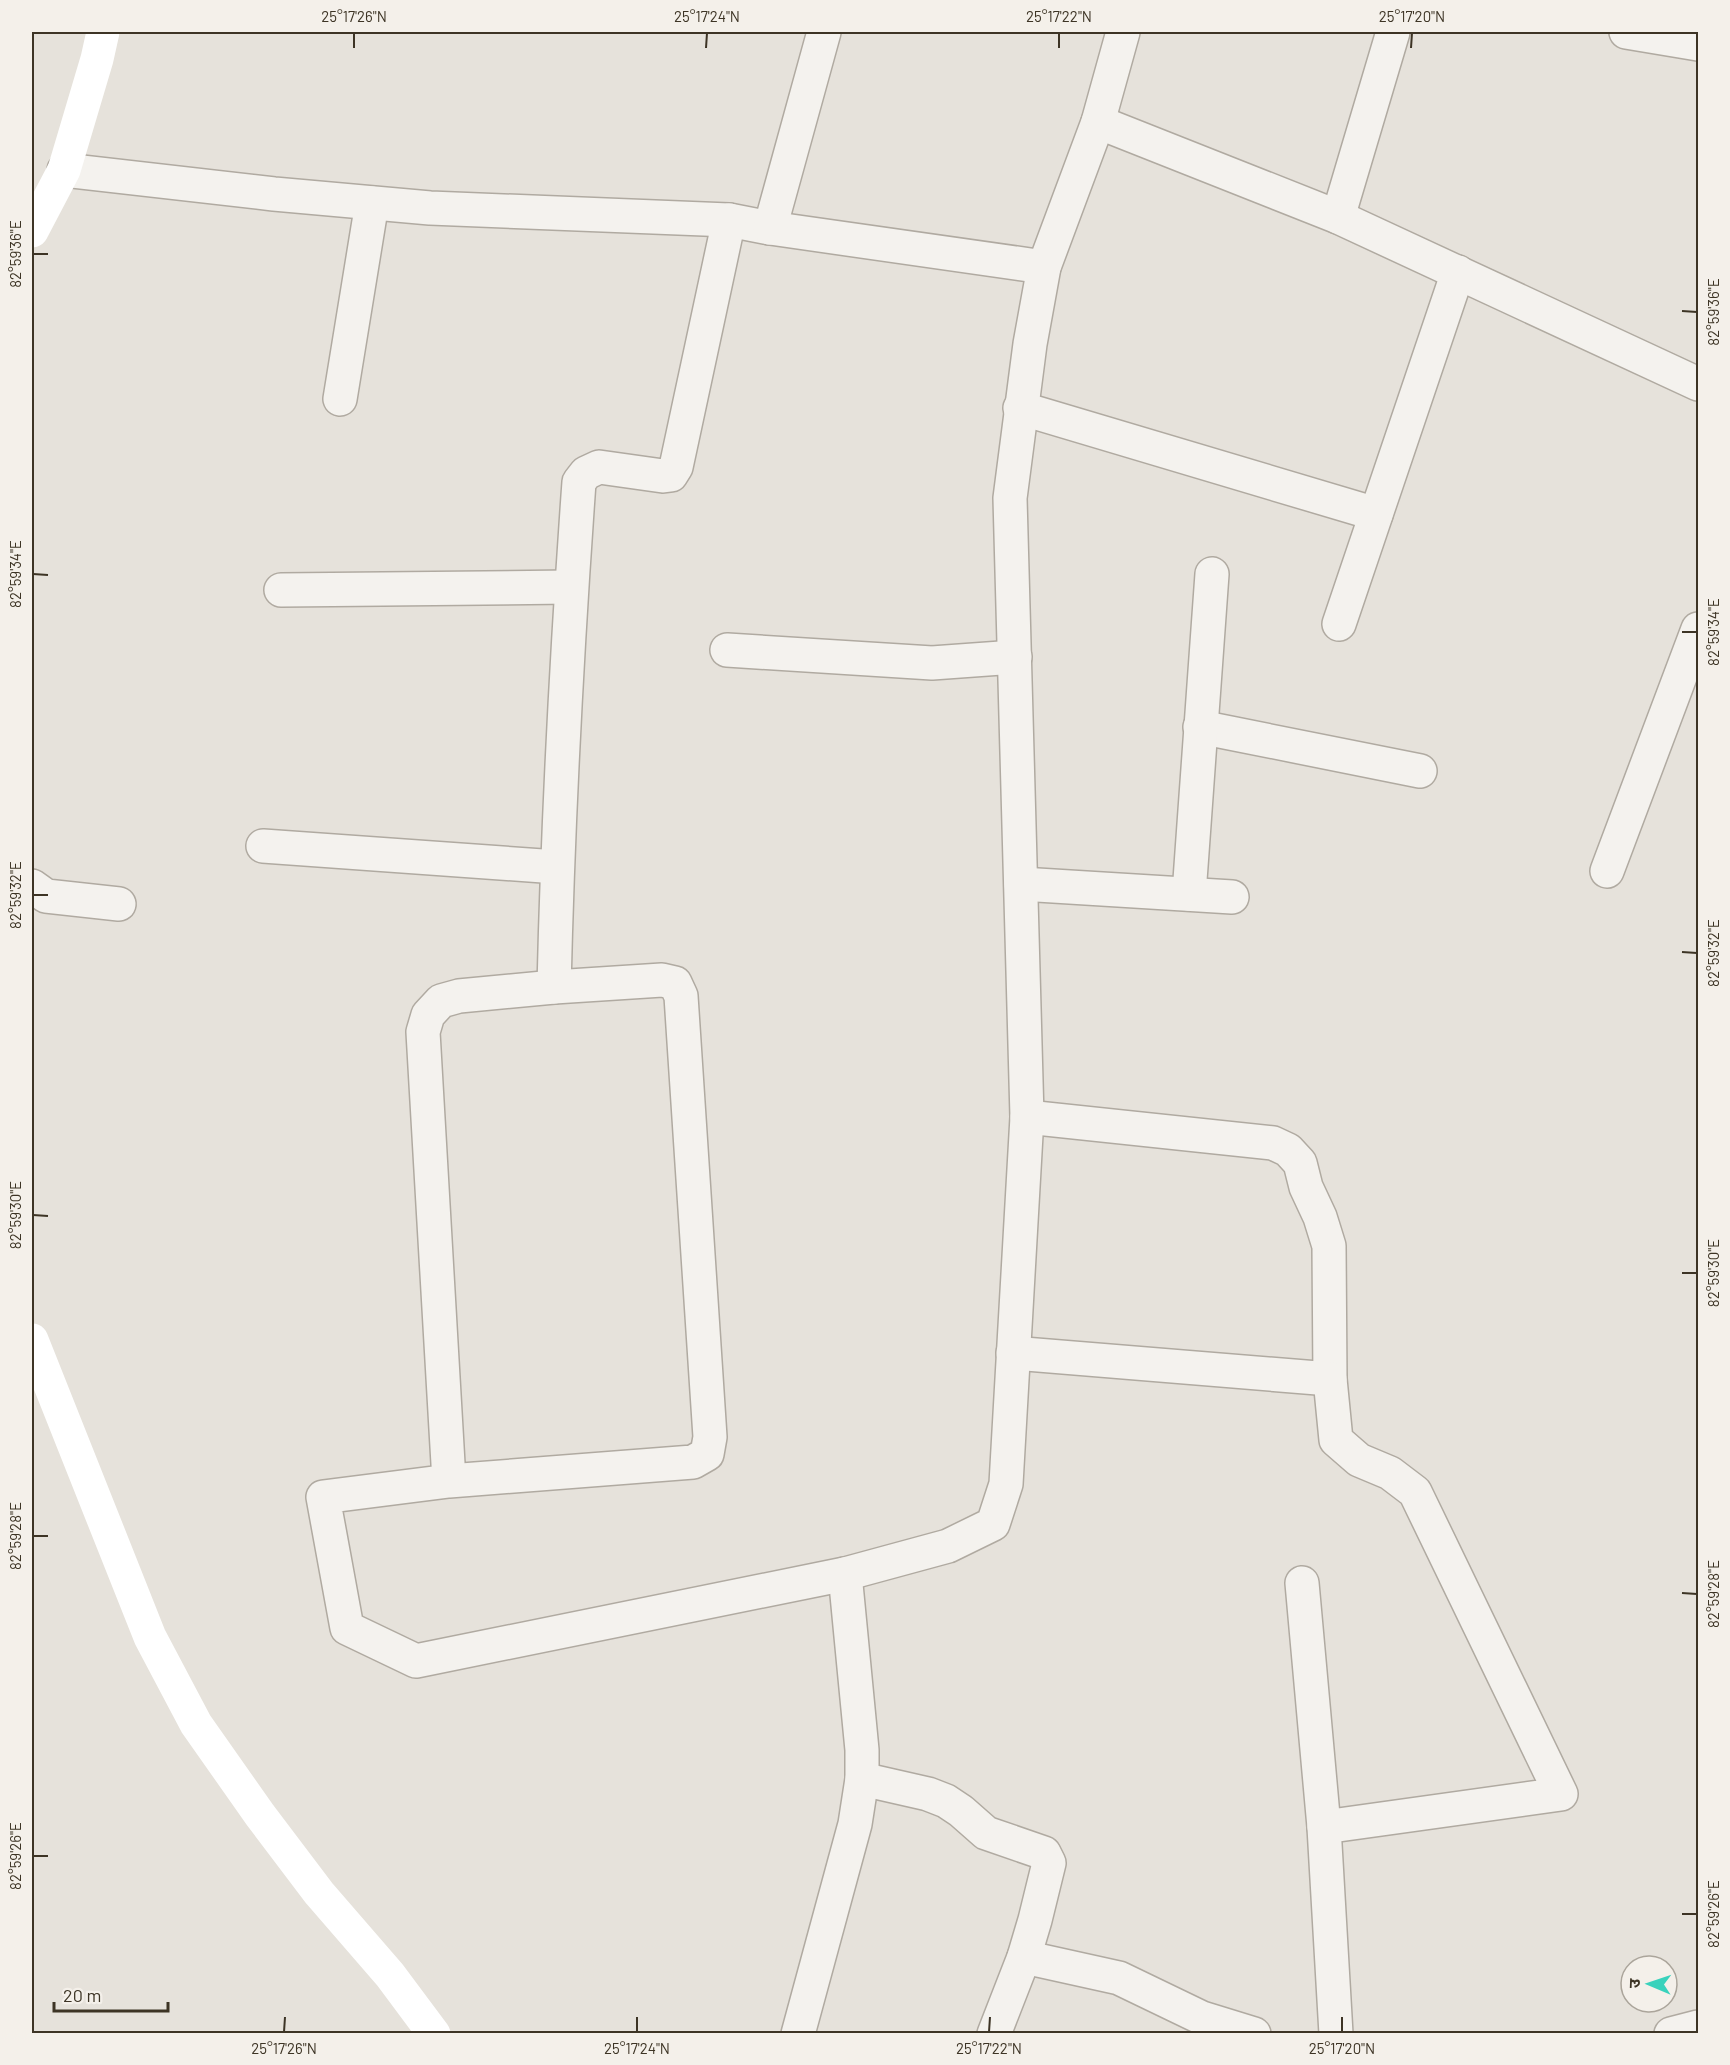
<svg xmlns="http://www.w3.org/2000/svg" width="1730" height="2065" font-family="Barlow,'Noto Sans Devanagari',sans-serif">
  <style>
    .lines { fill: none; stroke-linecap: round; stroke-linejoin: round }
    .street-casing { stroke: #b0aaa1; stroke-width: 36 }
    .street { stroke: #f4f2ee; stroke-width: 33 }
    .secondary { stroke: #fff; stroke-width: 33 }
    .ticks { fill: none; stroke: #3d3425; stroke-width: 2 }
    .neatline { fill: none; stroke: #3d3425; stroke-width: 2 }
    .ticks-label { font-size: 15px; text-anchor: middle; fill: #3d3425 }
  </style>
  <rect width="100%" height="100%" fill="#e6e2db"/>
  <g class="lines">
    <defs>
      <g id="street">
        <path d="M1626 32 1698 44"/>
        <path d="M1098 122 1338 217 1698 384"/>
        <path d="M64 170 274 194 430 208 729 220 770 228 1044 267"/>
        <path d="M1338 217 1393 32"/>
        <path d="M770 228 824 32"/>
        <path d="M340 399 372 203"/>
        <path d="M1020 408 1376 514"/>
        <path d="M281 590 571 587"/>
        <path d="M1339 624 1458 272"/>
        <path d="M727 650 932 663 1015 657"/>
        <path d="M1200 727 1420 771"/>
        <path d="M263 846 557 867"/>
        <path d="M1607 871 1698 629"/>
        <path d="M1021 884 1232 897"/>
        <path d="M32 886 46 896 119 904"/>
        <path d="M1189 894 1212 574"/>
        <path d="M554 987C558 819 567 650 579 482L586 473 599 467 663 476 671 475 676 467 729 220"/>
        <path d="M1027 1117 1273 1143 1288 1150 1300 1163 1306 1187 1320 1217 1329 1246 1330 1379 1336 1440 1359 1460 1390 1473 1415 1492 1561 1794 1324 1827"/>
        <path d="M1013 1353 1330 1379"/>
        <path d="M449 1481 423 1032 428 1015 441 1001 459 996 554 987 662 980 675 983 681 996 710 1437 707 1454 693 1462 449 1481 323 1497 347 1628 416 1661 845 1574 948 1546 993 1524 1006 1484 1027 1117 1010 498 1030 344 1044 267 1098 122 1123 32"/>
        <path d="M1302 1583 1324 1827 1336 2034"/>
        <path d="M862 1779 928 1794 946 1801 961 1811 986 1833 1044 1853 1049 1863 1035 1920 1024 1957 994 2034"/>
        <path d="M1024 1957 1119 1978 1202 2018 1254 2034"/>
        <path d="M798 2034 855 1824 862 1779V1750L845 1574"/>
        <path d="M1671 2034 1698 2027"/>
      </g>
    </defs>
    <use href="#street" class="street-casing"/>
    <use href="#street" class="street"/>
    <g class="secondary">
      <path d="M32 231 64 170 97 59 103 32"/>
      <path d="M32 1340 150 1637 196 1724 260 1815 319 1893 390 1975 434 2034"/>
    </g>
  </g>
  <path class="ticks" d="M354 48V33M706 48 707 33M1059 48V33M1411 48 1412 33M33 254H48M1682 311 1697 312M33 574 48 575M1682 632H1697M33 895H48M1682 952 1697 953M33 1215 48 1216M1682 1273H1697M33 1536H48M1682 1593 1697 1594M33 1856H48M1682 1914H1697M284 2032 285 2017M637 2032V2017M989 2032 990 2017M1342 2032V2017"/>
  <rect width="1730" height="2065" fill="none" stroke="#f4f0ea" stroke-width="66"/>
  <g transform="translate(1649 1984) rotate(272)"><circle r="28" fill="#f4f0ea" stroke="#aba59b" stroke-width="1.5"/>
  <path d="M0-4.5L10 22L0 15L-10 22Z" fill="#39d2bc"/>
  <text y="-9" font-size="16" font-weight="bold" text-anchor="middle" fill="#3d3425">उ</text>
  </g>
  <path d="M54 2002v9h114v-9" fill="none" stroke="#3d3425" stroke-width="3"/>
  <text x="63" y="2002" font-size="18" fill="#3d3425" stroke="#f4f0ea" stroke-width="4.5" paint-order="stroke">20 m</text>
  <rect x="33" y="33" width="1664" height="1999" class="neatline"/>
  <g class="ticks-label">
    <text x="354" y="22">25°17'26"N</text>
    <text x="707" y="22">25°17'24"N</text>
    <text x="1059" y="22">25°17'22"N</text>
    <text x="1412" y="22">25°17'20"N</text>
    <text transform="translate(16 254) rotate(-90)" y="5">82°59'36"E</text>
    <text transform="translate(1714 312) rotate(-90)" y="5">82°59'36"E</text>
    <text transform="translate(16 574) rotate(-90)" y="5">82°59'34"E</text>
    <text transform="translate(1714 632) rotate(-90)" y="5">82°59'34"E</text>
    <text transform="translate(16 895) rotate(-90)" y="5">82°59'32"E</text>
    <text transform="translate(1714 953) rotate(-90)" y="5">82°59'32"E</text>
    <text transform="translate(16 1215) rotate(-90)" y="5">82°59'30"E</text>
    <text transform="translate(1714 1273) rotate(-90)" y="5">82°59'30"E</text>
    <text transform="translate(16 1536) rotate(-90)" y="5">82°59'28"E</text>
    <text transform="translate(1714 1594) rotate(-90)" y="5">82°59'28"E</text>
    <text transform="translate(16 1856) rotate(-90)" y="5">82°59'26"E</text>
    <text transform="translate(1714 1914) rotate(-90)" y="5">82°59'26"E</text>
    <text x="284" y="2054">25°17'26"N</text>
    <text x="637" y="2054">25°17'24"N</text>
    <text x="989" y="2054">25°17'22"N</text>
    <text x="1342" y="2054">25°17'20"N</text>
  </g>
</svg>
